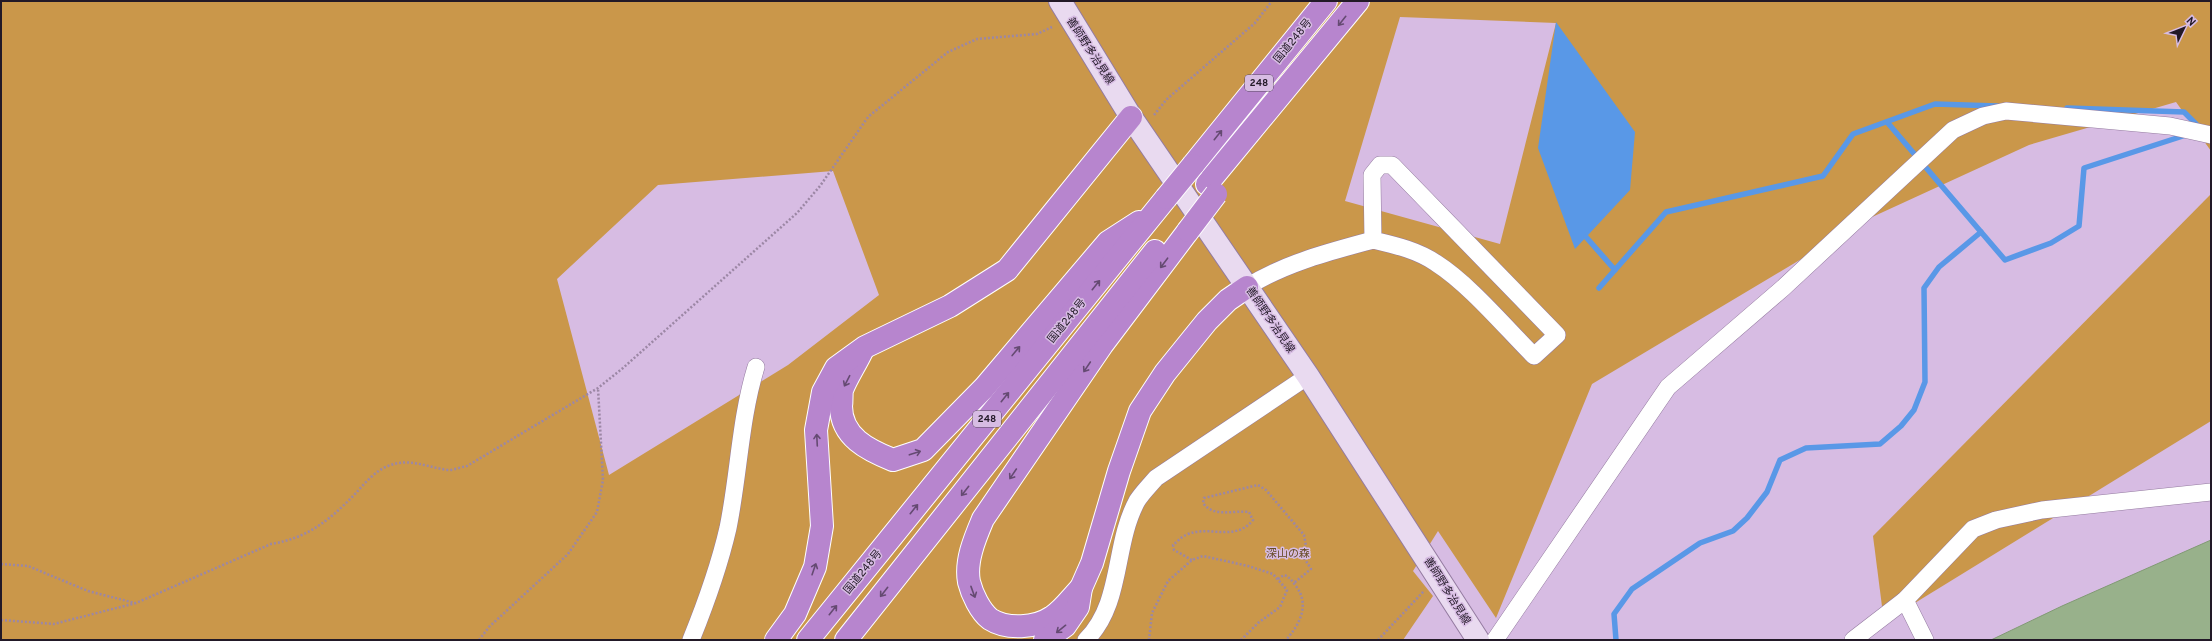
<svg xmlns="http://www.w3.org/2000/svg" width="2212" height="641" font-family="Overpass,'Noto Sans JP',sans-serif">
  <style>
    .green { fill: #ca974a; fill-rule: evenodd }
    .water { fill: #5998e7 }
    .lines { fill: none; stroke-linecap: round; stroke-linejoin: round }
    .stream { stroke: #5998e7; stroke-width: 5.5 }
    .building { fill: #98b18b; stroke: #819a74 }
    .street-casing { stroke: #947ba0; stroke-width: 18 }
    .secondary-casing { stroke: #947ba0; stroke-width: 24 }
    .highway-casing { stroke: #fff; stroke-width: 24 }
    .path { stroke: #9c87a5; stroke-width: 2.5; stroke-dasharray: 2 2; stroke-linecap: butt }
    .street { stroke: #fff; stroke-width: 17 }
    .secondary { stroke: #e9daf0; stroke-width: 22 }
    .highway { stroke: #b785ce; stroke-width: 22 }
    .highway-bridge-casing { stroke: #fff; stroke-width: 24; stroke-linecap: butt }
    .highway-bridge { stroke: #b785ce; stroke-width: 22 }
    .oneway { stroke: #654a72 }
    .labels { text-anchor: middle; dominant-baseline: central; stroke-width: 3; stroke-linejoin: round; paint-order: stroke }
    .shield { fill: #d7bce3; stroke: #584a5f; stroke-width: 1 }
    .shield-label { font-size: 10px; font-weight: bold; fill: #221927 }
    .street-label { font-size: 11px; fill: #221927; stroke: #d7bce3 }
    .park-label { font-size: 11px; fill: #674c25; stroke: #d7bce3 }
  </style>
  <rect width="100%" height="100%" fill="#d7bce3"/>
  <g class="green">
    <path d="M1 1H2211V151L2176 102 2029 145 1870 218 1592 384 1496 618 1438 531 1413 571 1433 596 1403 640H1ZM1400 17 1556 23 1500 244 1345 201ZM833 171 879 295 788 365 609 475 557 279 658 185Z"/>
    <path d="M2211 194V421L1884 622 1873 536Z"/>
  </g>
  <path class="water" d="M1556 22 1635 132 1630 190 1575 249 1538 148Z"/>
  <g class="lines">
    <g class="stream">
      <path d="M2067 108 2184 112 2199 127"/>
      <path d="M1887 122 2005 260 2051 243 2079 226 2084 168 2186 135"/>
      <path d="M1586 237 1615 270"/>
      <path d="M1599 288 1666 212 1823 176 1853 134 1935 104 1997 106"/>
      <path d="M1616 640 1614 614 1632 589 1700 543 1733 531 1747 518 1767 492 1780 460 1806 448 1880 444 1901 426 1914 410 1925 382 1924 288 1939 267 1981 232"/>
    </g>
  </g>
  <path class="building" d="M2211 540V640H1991L2062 606Z"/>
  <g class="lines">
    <defs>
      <g id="street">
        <path d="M1247 287C1285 263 1329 252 1373 240L1372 175 1380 165H1392L1557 335 1534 356C1505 327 1469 284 1436 263 1417 250 1394 245 1373 240"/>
        <path d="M1905 600 1925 640"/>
        <path d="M691 640C706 603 719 567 728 528 739 474 740 419 756 367"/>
        <path d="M1086 640C1123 603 1113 545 1137 501 1142 493 1150 485 1156 478L1308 376"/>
        <path d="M1495 640 1668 387 1783 288 1953 130 1983 116 2006 111 2170 126 2211 135"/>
        <path d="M1853 640 1905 600 1973 529 1996 520 2042 510 2211 492"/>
      </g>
      <path id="secondary" d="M1060 1 1131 117 1308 376 1478 640"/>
      <g id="highway">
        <path d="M1193 165 1326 1"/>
        <path d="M1207 184 1358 1"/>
        <path d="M862 351C856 364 847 377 842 390 841 395 842 401 841 406 841 437 868 450 893 460L923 450 984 388 1108 242 1139 222"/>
        <path d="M1081 588C1072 597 1063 610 1052 617 1036 628 1007 630 990 619 980 611 972 594 969 582 965 561 975 538 983 519L1102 345 1188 231"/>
        <path d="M776 640 795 614 815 567 822 526 816 430 823 392 836 368 865 347 950 306 1007 270 1131 117"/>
        <path d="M808 640 1166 198"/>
        <path d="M846 640 1155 251"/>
        <path d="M1045 640 1065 626 1078 607 1081 588 1092 563 1119 471 1140 411 1165 373 1207 321 1228 300 1247 287"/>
      </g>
    </defs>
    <use href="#street" class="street-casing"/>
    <use href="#secondary" class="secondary-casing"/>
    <use href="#highway" class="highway-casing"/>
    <g class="path">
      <path d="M1154 115 1167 99 1255 23 1272 1"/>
      <path d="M1192 560 1174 550 1173 545C1177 542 1181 537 1186 535 1209 524 1234 543 1253 520L1249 512C1232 510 1214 518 1203 503L1204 498 1258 485 1266 490 1304 535 1306 546 1303 556 1311 569 1294 583"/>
      <path d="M1 564 28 566 88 591 135 603"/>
      <path d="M1278 579 1284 575C1290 577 1292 581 1296 586 1310 605 1300 624 1286 640"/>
      <path d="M1 620 54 624 136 603 271 544C308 538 330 520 356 493 365 483 375 471 388 466 410 457 428 468 449 470 454 470 461 467 467 466L598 388 623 368 797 213 820 186 868 117 948 52 977 39 1037 34 1052 27"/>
      <path d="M479 640 489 627 568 554 597 512 603 480 598 388"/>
      <path d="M1149 640 1152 613 1168 581 1192 560 1203 556 1248 566 1273 574 1287 590 1280 607 1258 623 1241 640"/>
      <path d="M1378 640 1424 591"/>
    </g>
    <use href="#street" class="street"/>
    <use href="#secondary" class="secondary"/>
    <use href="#highway" class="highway"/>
    <defs>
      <g id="highway-bridge">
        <path d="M1166 198 1193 165"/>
        <path d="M1188 231 1216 194"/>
      </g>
    </defs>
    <use href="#highway-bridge" class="highway-bridge-casing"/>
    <use href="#highway-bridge" class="highway-bridge"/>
  </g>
  <defs><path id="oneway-shaft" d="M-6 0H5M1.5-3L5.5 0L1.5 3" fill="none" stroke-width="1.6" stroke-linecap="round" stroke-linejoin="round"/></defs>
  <g class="oneway">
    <use href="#oneway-shaft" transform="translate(1342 21) rotate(129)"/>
    <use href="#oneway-shaft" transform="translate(1218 135) rotate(-51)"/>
    <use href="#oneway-shaft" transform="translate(1164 263) rotate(127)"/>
    <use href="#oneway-shaft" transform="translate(1096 285) rotate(-51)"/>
    <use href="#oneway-shaft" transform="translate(1016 351) rotate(-50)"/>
    <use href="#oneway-shaft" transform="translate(1087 367) rotate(124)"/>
    <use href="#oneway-shaft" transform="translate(847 381) rotate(117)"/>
    <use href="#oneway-shaft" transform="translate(1005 397) rotate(-51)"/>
    <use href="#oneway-shaft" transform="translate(817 440) rotate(-93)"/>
    <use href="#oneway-shaft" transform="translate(915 453) rotate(-18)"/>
    <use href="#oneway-shaft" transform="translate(1013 474) rotate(124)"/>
    <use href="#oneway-shaft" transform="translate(965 491) rotate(128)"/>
    <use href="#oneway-shaft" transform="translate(914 509) rotate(-51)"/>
    <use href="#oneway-shaft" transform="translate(814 569) rotate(-71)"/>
    <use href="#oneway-shaft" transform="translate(884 592) rotate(128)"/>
    <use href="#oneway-shaft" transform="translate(973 592) rotate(70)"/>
    <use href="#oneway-shaft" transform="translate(833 610) rotate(-51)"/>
    <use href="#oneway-shaft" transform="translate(1061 629) rotate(141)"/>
  </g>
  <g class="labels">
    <g class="shield">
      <rect x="1245" y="75" width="28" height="16" rx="3"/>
      <rect x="973" y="411" width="28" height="16" rx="3"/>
    </g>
    <g class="shield-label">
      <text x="1259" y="83">248</text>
      <text x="987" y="419">248</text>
    </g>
    <g class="street-label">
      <text transform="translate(1293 41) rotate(-51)">国道248号</text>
      <text transform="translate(1090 51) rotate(57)">善師野多治見線</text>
      <text transform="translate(1270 320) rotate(56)">善師野多治見線</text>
      <text transform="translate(1067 321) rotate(-51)">国道248号</text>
      <text transform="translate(863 572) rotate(-51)">国道248号</text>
      <text transform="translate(1447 591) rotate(58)">善師野多治見線</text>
    </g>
    <g class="park-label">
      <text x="1288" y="554">深山の森</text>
    </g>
  </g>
  <rect width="2212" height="641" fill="none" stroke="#221927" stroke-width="4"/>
  <g transform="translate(2184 28) rotate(47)" stroke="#d7bce3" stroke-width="3" paint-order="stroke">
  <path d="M0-3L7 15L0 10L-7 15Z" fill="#221927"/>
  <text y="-6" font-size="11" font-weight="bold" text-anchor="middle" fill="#221927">N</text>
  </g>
</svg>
